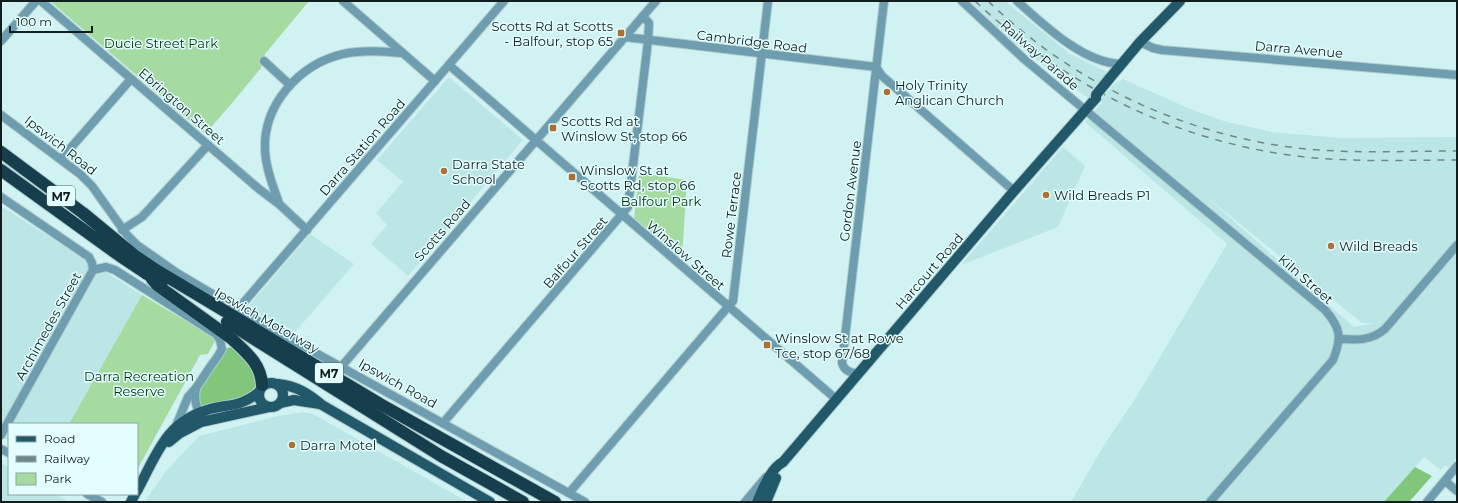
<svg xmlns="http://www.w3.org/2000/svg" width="1458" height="503" font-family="Montserrat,sans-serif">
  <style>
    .built { fill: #bce6e6; fill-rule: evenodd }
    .green { fill: #a5dba1 }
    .forest { fill: #80c77c }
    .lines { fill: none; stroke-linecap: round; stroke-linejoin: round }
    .minor-casing { stroke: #afcccc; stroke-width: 10 }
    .major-casing { stroke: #afcccc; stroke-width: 12 }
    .highway-casing { stroke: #afcccc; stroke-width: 14 }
    .minor { stroke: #6e9daf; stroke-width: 8 }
    .major { stroke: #21586a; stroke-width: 10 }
    .highway { stroke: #163e4c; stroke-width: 12 }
    .rail { stroke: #718787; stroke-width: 1.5; stroke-dasharray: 7 7; stroke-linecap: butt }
    .major-bridge-casing { stroke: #afcccc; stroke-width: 12; stroke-linecap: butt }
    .major-bridge { stroke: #21586a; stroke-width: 10 }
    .poi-dot { fill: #ac6f34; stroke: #e3fefe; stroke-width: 1.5 }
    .labels { text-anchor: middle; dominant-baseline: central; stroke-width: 3; stroke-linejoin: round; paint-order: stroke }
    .shield { fill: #e3fefe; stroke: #516161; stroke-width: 1 }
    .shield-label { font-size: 12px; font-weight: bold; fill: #121e1e }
    .poi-label { font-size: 13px; fill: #121e1e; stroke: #e3fefe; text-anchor: start }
    .street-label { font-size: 13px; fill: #121e1e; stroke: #e3fefe }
    .park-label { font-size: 13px; fill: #023503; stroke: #e3fefe }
  </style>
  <rect width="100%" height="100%" fill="#d1f2f2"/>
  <g class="built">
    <path d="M970 1H1005L1070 54 1107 72V77L1092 96 1088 98 1048 69 1014 42Z"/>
    <path d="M449 77 523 140 408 276 371 244 387 225 376 213 403 182 377 160Z"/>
    <path d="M1123 79 1190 109 1224 121 1272 132 1341 138 1457 137V457L1448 468 1445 465 1441 470 1424 457 1384 502H1071L1102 448 1135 399 1227 244 1085 122 1102 102 1101 100 1102 98 1114 84ZM1202 193 1362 323H1374L1354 327Z"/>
    <path d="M1063 147 1085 166 1058 227 961 265Z"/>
    <path d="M1 206 142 295 69 424H9V441L1 436Z"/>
    <path d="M310 234 354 264 296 331 246 309Z"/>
    <path d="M302 412 313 414 468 502H145L165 472 199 436 278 416Z"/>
    <path d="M1 463 9 468V494H55L69 502H1Z"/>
  </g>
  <g class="green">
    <path d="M50 1H309L265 54 261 68 233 102 205 134Z"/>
    <path d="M639 173 687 180 682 257 634 218Z"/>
    <path d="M142 295 211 336 215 341 208 354 200 355 137 470V424H69Z"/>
  </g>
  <g class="forest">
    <path d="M233 347C240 355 253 364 256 375 263 400 216 404 201 407L197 393 226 348Z"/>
    <path d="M1415 467 1432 476 1409 502H1384Z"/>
  </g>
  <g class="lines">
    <defs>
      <g id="minor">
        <path d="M41 1 259 189 279 204 307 230"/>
        <path d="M343 1 435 81"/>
        <path d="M962 1 1024 59 1325 310C1341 328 1342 338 1333 360L1210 502"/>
        <path d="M1017 1C1044 25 1083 63 1121 64"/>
        <path d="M625 37 876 67 882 76 1014 191"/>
        <path d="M1 41 36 1"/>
        <path d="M1140 42 1153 48 1162 50 1457 75"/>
        <path d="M264 61 290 85"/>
        <path d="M449 65 836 399"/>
        <path d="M1 115 80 174 92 186 127 235 137 245 177 273 258 321 585 502"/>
        <path d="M61 159 131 79"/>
        <path d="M1 197 89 257 92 263 93 270"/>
        <path d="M279 203C273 186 266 169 265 150 263 104 300 64 343 54 362 50 382 51 401 53"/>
        <path d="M122 230 142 217 208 145"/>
        <path d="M93 270 106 267 115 270 216 334 220 340 222 349 218 356 210 367 196 388 188 397 176 426"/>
        <path d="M238 309 504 1"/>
        <path d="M1340 339C1357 340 1371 341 1385 329L1457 245"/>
        <path d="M341 367 656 1"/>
        <path d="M857 373C850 373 844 370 842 363L884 1"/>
        <path d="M196 389C194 398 195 404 199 412L204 414"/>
        <path d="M443 423 628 207 648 41 649 23 643 16"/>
        <path d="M1 435 93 270"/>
        <path d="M1 449 9 453"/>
        <path d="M1445 481 1457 491"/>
        <path d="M569 493 733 301 768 1"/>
        <path d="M87 494 102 502"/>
        <path d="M745 502 766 477"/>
        <path d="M1427 502 1457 466"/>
      </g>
      <g id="major">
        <path d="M1109 79 1140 42 1180 1"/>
        <circle cx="271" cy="395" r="12"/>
        <path d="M278 384C296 386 308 393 322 405L490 502"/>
        <path d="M280 403 294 400 320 404"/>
        <path d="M169 442 180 433 201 422 269 407"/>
        <path d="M137 491C157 454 166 421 210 409 230 404 240 407 258 393"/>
        <path d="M131 502 135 494"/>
        <path d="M757 502C763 489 770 469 783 462L1014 191 1096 98"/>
        <path d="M766 502 776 478"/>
      </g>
      <g id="highway">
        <path d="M1 152 83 213 134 255 156 270 380 404 555 502"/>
        <path d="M1 170 120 256 147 274 162 282"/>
        <path d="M152 279 157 285 232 339C247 353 261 364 262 385"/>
        <path d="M227 322 441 456 523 502"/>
      </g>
    </defs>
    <use href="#minor" class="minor-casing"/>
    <use href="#major" class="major-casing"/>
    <use href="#highway" class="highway-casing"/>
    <use href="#minor" class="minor"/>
    <use href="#major" class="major"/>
    <use href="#highway" class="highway"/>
    <g class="rail">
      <path d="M975 1C1070 90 1185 146 1315 158 1362 162 1410 160 1457 160"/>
      <path d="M988 1C1072 82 1181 134 1297 148 1350 154 1404 151 1457 151"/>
    </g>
    <defs>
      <path id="major-bridge" d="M1096 98V95L1109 79"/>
    </defs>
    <use href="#major-bridge" class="major-bridge-casing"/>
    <use href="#major-bridge" class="major-bridge"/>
  </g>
  <g class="poi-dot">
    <rect x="617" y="29" width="8" height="8" rx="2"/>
    <circle cx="887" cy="92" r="4"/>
    <rect x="549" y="124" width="8" height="8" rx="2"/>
    <circle cx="444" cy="171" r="4"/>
    <rect x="568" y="173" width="8" height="8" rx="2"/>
    <circle cx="1046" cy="195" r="4"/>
    <circle cx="1331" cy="246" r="4"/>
    <rect x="763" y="341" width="8" height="8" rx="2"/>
    <circle cx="292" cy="445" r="4"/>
  </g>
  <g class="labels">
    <g class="shield">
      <rect x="47" y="186" width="28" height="20" rx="3"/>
      <rect x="315" y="363" width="28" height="20" rx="3"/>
    </g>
    <g class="shield-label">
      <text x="61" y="196">M7</text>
      <text x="329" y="373">M7</text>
    </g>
    <g class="poi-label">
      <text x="613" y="26" text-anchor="end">Scotts Rd at Scotts<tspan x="613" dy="15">- Balfour, stop 65</tspan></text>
      <text x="895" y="85">Holy Trinity<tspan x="895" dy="15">Anglican Church</tspan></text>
      <text x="561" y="121">Scotts Rd at<tspan x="561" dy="15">Winslow St, stop 66</tspan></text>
      <text x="452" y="164">Darra State<tspan x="452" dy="15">School</tspan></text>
      <text x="580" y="170">Winslow St at<tspan x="580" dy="15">Scotts Rd, stop 66</tspan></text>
      <text x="1054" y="195">Wild Breads P1</text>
      <text x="1339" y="246">Wild Breads</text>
      <text x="775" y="338">Winslow St at Rowe<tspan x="775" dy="15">Tce, stop 67/68</tspan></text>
      <text x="300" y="445">Darra Motel</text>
    </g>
    <g class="street-label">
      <text transform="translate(752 41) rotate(7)">Cambridge Road</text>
      <text transform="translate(1299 49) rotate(5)">Darra Avenue</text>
      <text transform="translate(1040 55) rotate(41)">Railway Parade</text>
      <text transform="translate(182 106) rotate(41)">Ebrington Street</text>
      <text transform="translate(61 145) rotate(38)">Ipswich Road</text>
      <text transform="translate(362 147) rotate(-49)">Darra Station Road</text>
      <text transform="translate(850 191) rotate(-83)">Gordon Avenue</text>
      <text transform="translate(731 215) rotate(-83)">Rowe Terrace</text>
      <text transform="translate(442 230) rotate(-49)">Scotts Road</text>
      <text transform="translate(575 252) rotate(-49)">Balfour Street</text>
      <text transform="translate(686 255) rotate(41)">Winslow Street</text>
      <text transform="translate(929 271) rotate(-49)">Harcourt Road</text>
      <text transform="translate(1306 279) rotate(41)">Kiln Street</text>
      <text transform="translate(267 320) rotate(30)">Ipswich Motorway</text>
      <text transform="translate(48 326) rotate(-61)">Archimedes Street</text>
      <text transform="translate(398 383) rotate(29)">Ipswich Road</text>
    </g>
    <g class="park-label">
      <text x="161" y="43">Ducie Street Park</text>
      <text x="661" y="201">Balfour Park</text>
      <text x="139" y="376">Darra Recreation<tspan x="139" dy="15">Reserve</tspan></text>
    </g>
  </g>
  <rect width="1458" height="503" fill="none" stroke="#121e1e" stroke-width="4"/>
  <rect x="8" y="423" width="130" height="72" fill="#e3fefe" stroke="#8fa4a4"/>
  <rect x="16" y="436" width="20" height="6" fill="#21586a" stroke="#8fa4a4"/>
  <text x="44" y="443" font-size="12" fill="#121e1e">Road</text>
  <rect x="16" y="456" width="20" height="6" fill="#718787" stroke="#8fa4a4"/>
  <text x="44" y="463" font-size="12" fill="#121e1e">Railway</text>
  <rect x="16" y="473" width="20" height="12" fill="#a5dba1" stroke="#8fa4a4"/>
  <text x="44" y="483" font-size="12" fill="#121e1e">Park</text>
  <path d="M10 26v6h82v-6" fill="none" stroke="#121e1e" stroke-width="2"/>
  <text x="16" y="26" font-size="12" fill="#121e1e" stroke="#e3fefe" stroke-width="3" paint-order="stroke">100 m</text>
</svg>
